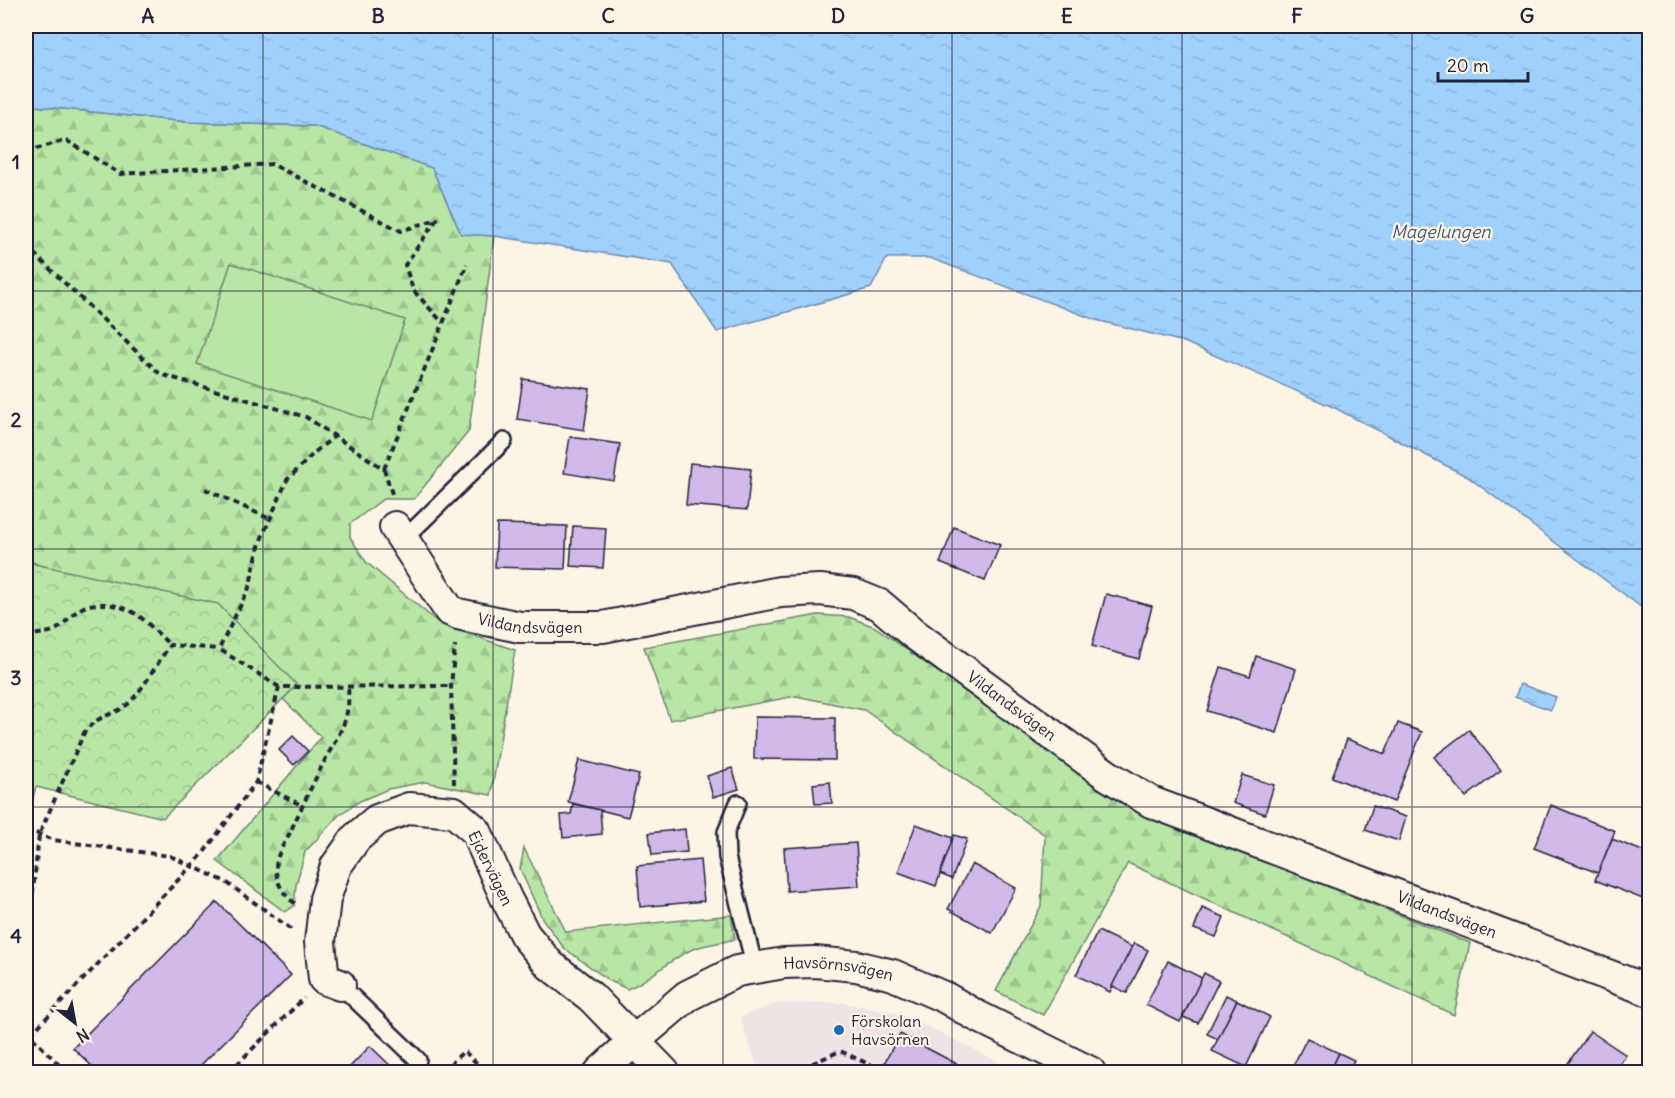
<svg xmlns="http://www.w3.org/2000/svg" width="1675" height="1098" font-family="Delius,sans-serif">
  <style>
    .built { fill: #efe3e6 }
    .forest { fill: url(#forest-firs); stroke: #6d8470; stroke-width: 1.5 }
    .park { fill: url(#park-crowns); stroke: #6d8470; stroke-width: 1.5 }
    .pitch { fill: #b8e7a5; stroke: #6d8470; stroke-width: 1.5 }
    .water { fill: url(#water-ripples); stroke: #6e8baf; stroke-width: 1.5 }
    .building { fill: #d1b9e9; stroke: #22223b; stroke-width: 1.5 }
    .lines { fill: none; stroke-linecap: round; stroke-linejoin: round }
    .service-casing { stroke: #22223b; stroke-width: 20 }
    .minor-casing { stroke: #22223b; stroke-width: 34 }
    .path { stroke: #22223b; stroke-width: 4; stroke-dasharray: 6 4.5; stroke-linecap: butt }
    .service { stroke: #fcf5e5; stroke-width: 15 }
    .minor { stroke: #fcf5e5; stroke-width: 30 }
    .grid { fill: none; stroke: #22223b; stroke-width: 1.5; stroke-opacity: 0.55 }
    .poi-dot { fill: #1f6fb2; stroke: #fcf5e5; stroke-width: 2 }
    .labels { text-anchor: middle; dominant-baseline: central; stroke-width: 4.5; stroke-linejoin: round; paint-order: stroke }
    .street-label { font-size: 16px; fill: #22223b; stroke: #fcf5e5 }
    .poi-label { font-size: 16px; fill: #22223b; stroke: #fcf5e5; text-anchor: start }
    .water-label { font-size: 18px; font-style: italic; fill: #485775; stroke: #fcf5e5 }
    .neatline { fill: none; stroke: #22223b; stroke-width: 2 }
    .grid-label { font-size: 20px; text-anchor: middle; font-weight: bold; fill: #22223b }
  </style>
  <defs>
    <pattern id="forest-firs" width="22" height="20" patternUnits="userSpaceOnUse" patternTransform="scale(1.5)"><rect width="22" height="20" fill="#b8e7a5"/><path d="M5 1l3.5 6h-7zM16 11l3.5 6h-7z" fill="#9ec68f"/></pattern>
    <pattern id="park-crowns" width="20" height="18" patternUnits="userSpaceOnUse" patternTransform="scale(1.5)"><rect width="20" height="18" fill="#b8e7a5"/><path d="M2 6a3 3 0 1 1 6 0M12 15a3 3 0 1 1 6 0" fill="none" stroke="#9ec68f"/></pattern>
    <pattern id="water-ripples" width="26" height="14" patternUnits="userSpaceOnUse" patternTransform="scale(1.5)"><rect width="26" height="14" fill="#a0d1fd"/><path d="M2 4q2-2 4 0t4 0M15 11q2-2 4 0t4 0" fill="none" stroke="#8ab3da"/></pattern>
  </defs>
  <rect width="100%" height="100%" fill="#fcf5e5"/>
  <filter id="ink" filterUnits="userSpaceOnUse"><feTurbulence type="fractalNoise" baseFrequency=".0167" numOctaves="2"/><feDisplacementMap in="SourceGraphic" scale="12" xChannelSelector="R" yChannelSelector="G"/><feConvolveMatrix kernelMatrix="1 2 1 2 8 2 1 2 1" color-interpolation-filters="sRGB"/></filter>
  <g filter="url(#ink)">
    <path class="built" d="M778 1003H845L901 1014 962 1043 1018 1072H759L740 1017Z"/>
    <g class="forest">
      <path d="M26 105 187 122 315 126 432 168 461 234 494 236 469 431 414 499H383L350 524V537L366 562 440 624 515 650 491 795 425 782 388 789 360 801 339 815 305 852 296 885 294 906 285 912 217 861 321 737 283 699 297 685 26 559Z"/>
      <path d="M818 615 849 617 875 627 1094 783 1151 817 1470 943 1454 1015 1128 863 1043 1015 996 991 1041 906 1045 835 864 710 796 696 670 720 644 647Z"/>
      <path d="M524 848 566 932 731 915 735 939C721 943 706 944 693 949 669 959 651 980 627 989L610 981 564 948 542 918 520 869Z"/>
    </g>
    <path class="park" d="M26 559 35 564 218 604 297 685 163 818 36 787 26 822Z"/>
    <path class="pitch" d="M231 263 405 320 372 421 197 364Z"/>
    <g class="water">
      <path d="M26 26H1649V613L1468 477 1335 408 1184 342 1096 320 930 258H887L871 288 717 332 672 264 494 236 461 234 432 168 315 126 187 122 26 105Z"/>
      <path d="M1520 684 1556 697 1551 710 1515 697Z"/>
    </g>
    <g class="building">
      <path d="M523 379 590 389 584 430 517 419Z"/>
      <path d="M570 437 620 444 614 481 564 473Z"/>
      <path d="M690 463 751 469 747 510 686 505Z"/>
      <path d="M497 524 567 526 565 569 495 567Z"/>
      <path d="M573 526 606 528 603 568 570 566Z"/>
      <path d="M954 527 1000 545 985 581 940 563Z"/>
      <path d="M1106 594 1152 606 1139 659 1092 646Z"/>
      <path d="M1256 656 1296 669 1277 733 1207 711 1221 667 1250 676Z"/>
      <path d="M755 717 835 718V760L754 759Z"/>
      <path d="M1398 723 1422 732 1394 802 1332 777 1347 739 1385 754Z"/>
      <path d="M1469 730 1501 770 1466 797 1434 757Z"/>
      <path d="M293 736 308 751 294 765 279 750Z"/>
      <path d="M579 760 639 775 628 817 568 802Z"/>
      <path d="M732 768 739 789 713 797 707 776Z"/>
      <path d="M1242 775 1274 785 1265 814 1233 803Z"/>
      <path d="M830 782 832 803 815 804 813 784Z"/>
      <path d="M573 804 600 810 602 834 563 838 561 815 571 814Z"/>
      <path d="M1551 805 1615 831 1598 873 1534 848Z"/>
      <path d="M1373 806 1406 817 1399 841 1365 830Z"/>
      <path d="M916 824 953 838 936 886 898 872Z"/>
      <path d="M685 829 687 852 652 855 649 833Z"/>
      <path d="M954 835 967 839 952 879 940 874Z"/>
      <path d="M1612 839 1650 854V902L1595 880Z"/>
      <path d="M856 843 859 886 787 891 784 848Z"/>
      <path d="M700 860 704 901 640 907 637 866Z"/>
      <path d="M972 864 1016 888 992 933 948 909Z"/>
      <path d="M217 902 291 975 194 1072H158L156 1070 153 1072H98L73 1048Z"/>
      <path d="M1202 908 1224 917 1216 937 1194 929Z"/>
      <path d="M1098 931 1132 947 1110 992 1076 975Z"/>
      <path d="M1134 943 1148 950 1127 993 1112 986Z"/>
      <path d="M1168 961 1202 978 1180 1022 1146 1005Z"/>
      <path d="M1204 973 1219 981 1198 1023 1183 1017Z"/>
      <path d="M1226 995 1237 1000 1218 1039 1207 1034Z"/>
      <path d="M1237 1000 1270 1017 1246 1067 1212 1051Z"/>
      <path d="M1590 1031 1626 1055 1614 1072H1569L1564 1069Z"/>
      <path d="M900 1034 972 1072H890L881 1069Z"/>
      <path d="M1307 1038 1339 1053 1330 1072H1290Z"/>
      <path d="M370 1046 397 1072H345Z"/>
      <path d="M1339 1053 1354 1060 1348 1072H1330Z"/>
    </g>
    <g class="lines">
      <defs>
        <g id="service">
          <path d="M403 540 504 441"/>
          <path d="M738 803 726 832 727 857 755 968"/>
          <path d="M340 985 418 1060"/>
        </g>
        <g id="minor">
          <path id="s1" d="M395 527 449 610 458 614 520 627H603L780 592 820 590 853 594 880 605 914 634 1107 775 1151 802 1650 991"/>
          <path d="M340 985 324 979 320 942 325 899 336 866 356 838 377 820 409 808 454 812 476 831 506 898 525 935 550 965 591 997 664 1072"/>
          <path id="s2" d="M600 1072 634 1041 687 996 737 971 784 963 815 962 856 966 893 975 946 998 975 1015 1090 1072"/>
        </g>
      </defs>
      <use href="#service" class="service-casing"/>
      <use href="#minor" class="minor-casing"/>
      <g class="path">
        <path d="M26 152 66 140 120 174 272 164 401 231 437 219 405 265 413 290 443 323"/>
        <path d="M26 246 160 374 306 417 384 469 393 497"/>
        <path d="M336 435 315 452 287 480 260 542 249 588 219 649 279 687 451 686"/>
        <path d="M384 469 467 264"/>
        <path d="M205 489 270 519"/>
        <path d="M26 638C35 632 47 635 57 629 66 623 72 613 82 608 89 604 97 604 104 604 138 607 147 624 170 645"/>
        <path d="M256 782 303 806"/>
        <path d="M454 784 451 686 455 645"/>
        <path d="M26 829 53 840 170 856 226 882 291 929"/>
        <path d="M26 878 33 870"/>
        <path d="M295 903C281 894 273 876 277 860 279 850 287 840 291 830 302 807 313 783 325 760 339 733 351 720 348 687"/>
        <path d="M26 957 39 835 84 733C99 712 116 717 131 701 145 686 158 662 170 645L219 649"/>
        <path d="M26 1031 30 1035"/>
        <path d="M26 1067 31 1072"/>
        <path d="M66 1072 30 1035 202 855 256 782 279 687"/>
        <path d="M229 1072 304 998"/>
        <path d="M442 1072 464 1051 486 1072"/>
        <path d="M793 1072 840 1051 873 1066"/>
      </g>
      <use href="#service" class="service"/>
      <use href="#minor" class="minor"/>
    </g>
  </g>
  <path class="grid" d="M263 26V1072M493 26V1072M723 26V1072M952 26V1072M1182 26V1072M1412 26V1072M26 291H1650M26 549H1650M26 807H1650"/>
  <circle class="poi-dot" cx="839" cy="1030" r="6"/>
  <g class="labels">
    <g class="street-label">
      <text stroke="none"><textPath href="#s1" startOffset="182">Vildandsvägen</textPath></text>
      <text stroke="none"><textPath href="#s1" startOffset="704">Vildandsvägen</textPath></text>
      <text transform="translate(491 868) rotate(64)">Ejdervägen</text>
      <text stroke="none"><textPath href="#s1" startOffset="1190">Vildandsvägen</textPath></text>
      <text stroke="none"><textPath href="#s2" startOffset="274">Havsörnsvägen</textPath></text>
    </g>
    <g class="poi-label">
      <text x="851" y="1021">Förskolan<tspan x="851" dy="18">Havsörnen</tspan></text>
    </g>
    <g class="water-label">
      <text x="1441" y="231">Magelungen</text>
    </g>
  </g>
  <rect width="1675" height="1098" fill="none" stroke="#fcf5e5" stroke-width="66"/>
  <g transform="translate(75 1023) rotate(149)" stroke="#fcf5e5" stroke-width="4.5" paint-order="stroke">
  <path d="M0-4.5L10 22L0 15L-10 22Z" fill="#22223b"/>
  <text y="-9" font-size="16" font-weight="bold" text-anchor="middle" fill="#22223b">N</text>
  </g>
  <path d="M1438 72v9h90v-9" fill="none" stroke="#22223b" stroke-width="3"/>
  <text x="1447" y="72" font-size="18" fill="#22223b" stroke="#fcf5e5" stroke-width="4.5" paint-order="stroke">20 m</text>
  <rect x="33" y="33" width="1609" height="1032" class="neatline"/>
  <g class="grid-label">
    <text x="148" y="23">A</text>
    <text x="378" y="23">B</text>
    <text x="608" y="23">C</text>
    <text x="838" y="23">D</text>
    <text x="1067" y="23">E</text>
    <text x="1297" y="23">F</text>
    <text x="1527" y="23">G</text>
    <text x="16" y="169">1</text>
    <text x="16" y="427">2</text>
    <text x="16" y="685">3</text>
    <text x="16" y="943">4</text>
  </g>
</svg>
